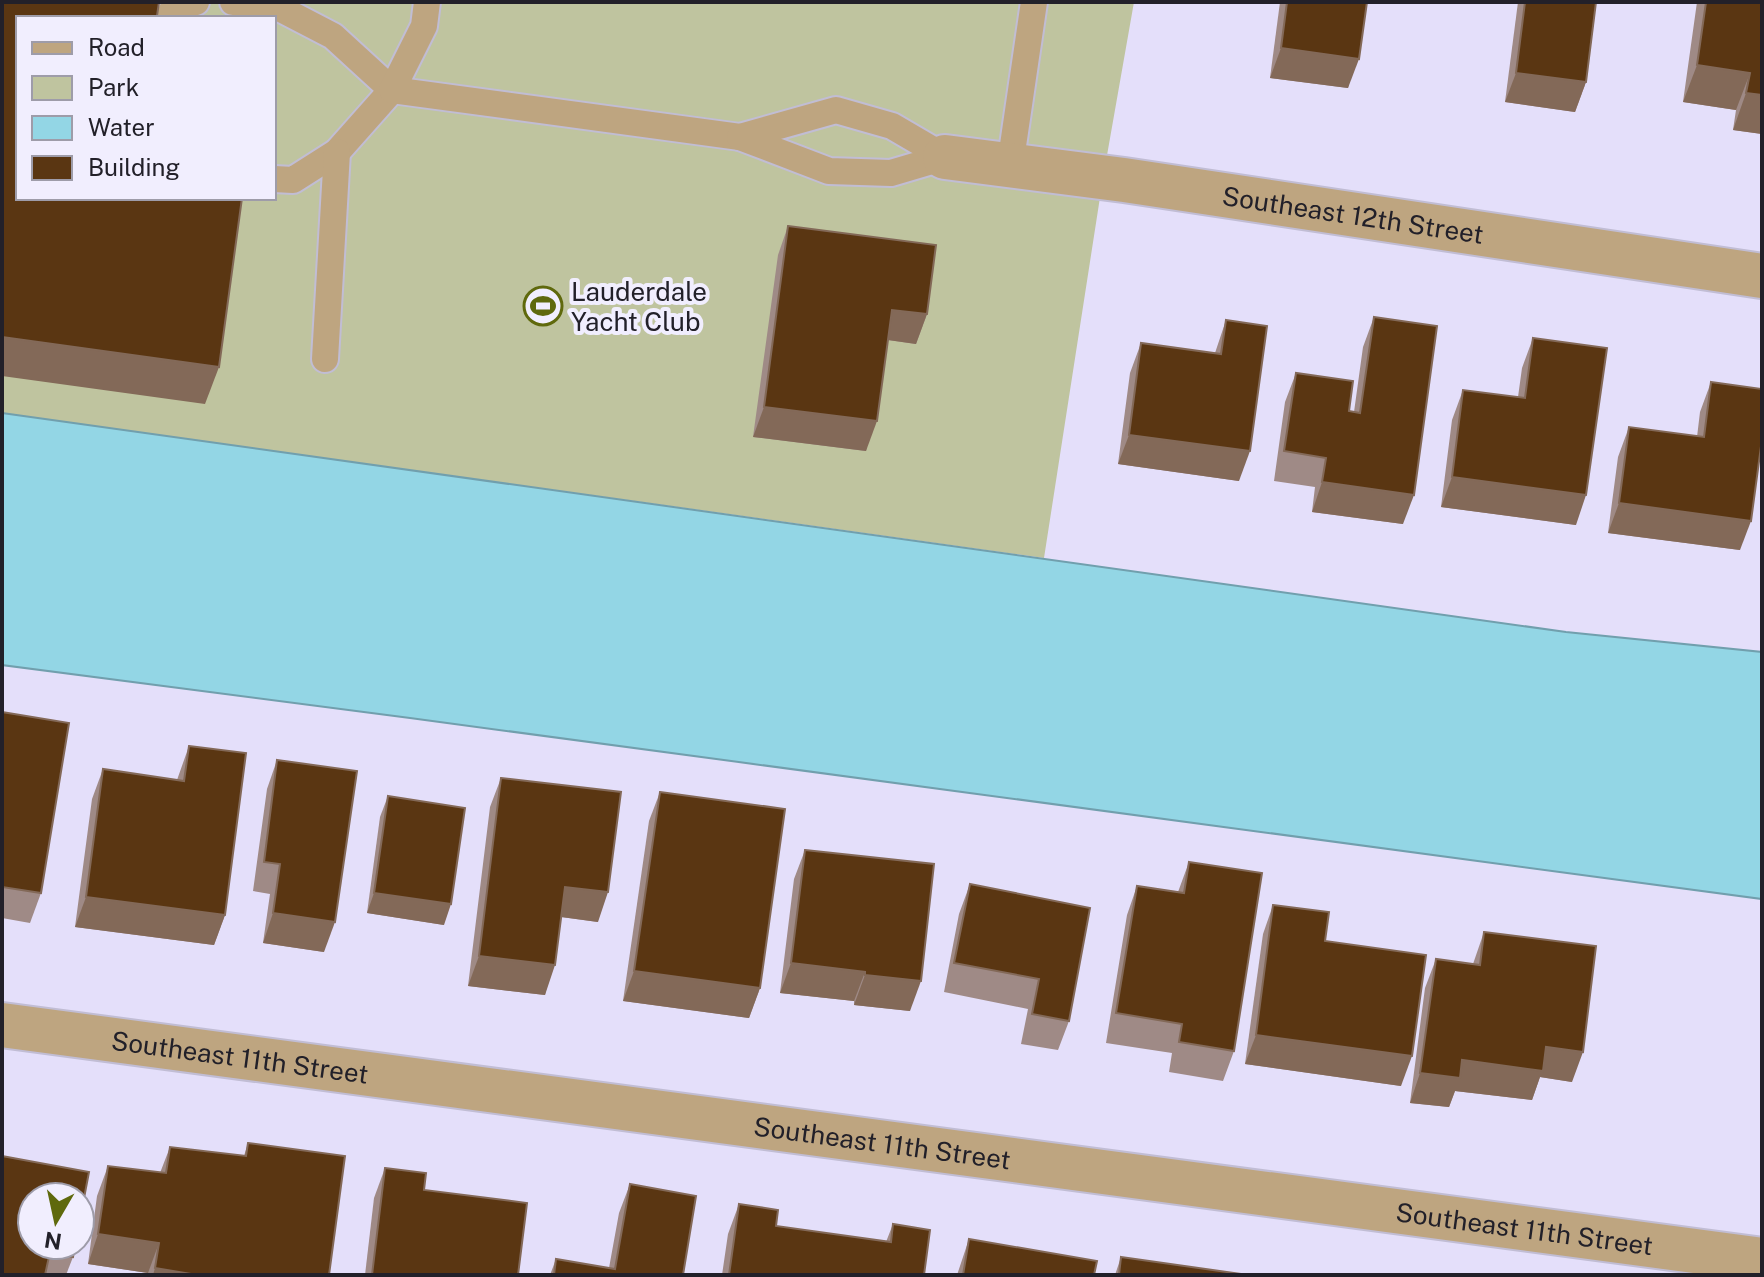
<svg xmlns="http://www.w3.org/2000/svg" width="1764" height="1277" font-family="'Public Sans',sans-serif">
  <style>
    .green { fill: #bfc49f; fill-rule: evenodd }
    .water { fill: #93d6e5; stroke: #719fad; stroke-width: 2 }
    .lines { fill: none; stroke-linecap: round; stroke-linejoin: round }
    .service-casing { stroke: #c1bdd4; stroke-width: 30 }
    .minor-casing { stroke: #c1bdd4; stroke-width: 48 }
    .service { stroke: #bea580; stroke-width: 26 }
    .minor { stroke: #bea580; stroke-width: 44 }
    .wall { fill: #9f8a86 }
    .shaded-wall { fill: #836958 }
    .building { fill: #5a3612; stroke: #836958; stroke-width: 2 }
    .labels { text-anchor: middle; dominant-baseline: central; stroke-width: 8; stroke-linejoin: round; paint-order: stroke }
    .street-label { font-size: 26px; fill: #222029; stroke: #f1eefe }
    .poi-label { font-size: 26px; fill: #222029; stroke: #f1eefe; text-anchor: start }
  </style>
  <rect width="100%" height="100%" fill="#e4dffa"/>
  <path class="green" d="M2 2H1134L1103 178 1044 558 2 413ZM18 18H274V198H18Z"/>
  <path class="water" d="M2 413 1566 632 1762 652V899L410 718 2 665Z"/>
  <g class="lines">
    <defs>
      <g id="service">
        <path d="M233 2 281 9 333 36 392 90 337 152 293 180 274 179"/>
        <path d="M427 2 424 26 392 90 740 137"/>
        <path d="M169 18 172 10 196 2"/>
        <path d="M836 110 892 126 945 157 891 173 829 171 740 137Z"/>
        <path d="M1010 166 1034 2"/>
        <path d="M325 359 337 152"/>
      </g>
      <g id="minor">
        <path id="s1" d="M945 157 1124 180 1762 276"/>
        <path id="s2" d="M2 1025 1762 1260"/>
      </g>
    </defs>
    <use href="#service" class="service-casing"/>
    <use href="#minor" class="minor-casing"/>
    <use href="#service" class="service"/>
    <use href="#minor" class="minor"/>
  </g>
  <g class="wall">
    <path d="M1280 2H1367L1348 88 1270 78Z"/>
    <path d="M1518 2H1596L1586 82 1575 112 1505 102Z"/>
    <path d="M1697 2H1762V134L1733 130 1736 110 1683 102Z"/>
    <path d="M788 226 927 314 916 344 888 340 866 451 753 437 778 255Z"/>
    <path d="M1374 317 1403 524 1312 512 1315 487 1274 481 1285 402 1296 373 1349 411 1354 412 1363 347Z"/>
    <path d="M1226 320 1239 481 1118 464 1130 373 1141 343 1215 353Z"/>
    <path d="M1533 338 1576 525 1441 507 1452 420 1463 390 1518 397 1522 368Z"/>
    <path d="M1711 382 1740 550 1608 533 1618 457 1629 427 1697 437 1700 412Z"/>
    <path d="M2 712 41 893 30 923 2 918Z"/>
    <path d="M189 746 225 915 214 945 75 927 92 799 103 769 177 780Z"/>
    <path d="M277 760 324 952 263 943 270 894 253 891 267 789Z"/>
    <path d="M501 778 598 922 561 917 545 995 468 986 490 807Z"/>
    <path d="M660 792 760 988 749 1018 623 1001 649 821Z"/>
    <path d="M388 796 444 925 367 913 380 817Z"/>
    <path d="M805 850 910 1011 854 1005V1001L780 993 794 879Z"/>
    <path d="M1189 862 1234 1051 1223 1081 1169 1072 1172 1053 1106 1043 1127 915 1137 886 1178 892Z"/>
    <path d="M970 884 1069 1021 1058 1050 1021 1044 1028 1009 944 992 959 914Z"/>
    <path d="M1273 905 1325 941 1401 1086 1245 1064 1263 934Z"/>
    <path d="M1484 932 1572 1082 1540 1077 1532 1100 1455 1091 1449 1107 1410 1103 1425 988 1436 959 1473 964Z"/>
    <path d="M248 1143 329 1275H148V1273L88 1264 97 1196 108 1166 160 1173 170 1147 244 1156Z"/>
    <path d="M2 1156 73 1257 66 1275H2Z"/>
    <path d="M385 1168 424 1190 518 1275H365L374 1198Z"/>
    <path d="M630 1184 683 1275H550L556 1259 609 1268 619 1213Z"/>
    <path d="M739 1204 776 1226 886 1242 893 1224 924 1275H722L728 1234Z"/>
    <path d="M969 1239 1094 1275H957Z"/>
    <path d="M1121 1257 1248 1275H1115Z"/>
  </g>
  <g class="shaded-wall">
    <path d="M1281 48 1359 59 1348 88 1270 78Z"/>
    <path d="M1697 65 1750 73 1736 110 1683 102Z"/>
    <path d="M1516 73 1586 82 1575 112 1505 102Z"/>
    <path d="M1746 93 1762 95V134L1733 130Z"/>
    <path d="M892 310 927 314 916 344 881 339Z"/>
    <path d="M2 337 219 367 205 404 2 376Z"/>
    <path d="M764 407 877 421 866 451 753 437Z"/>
    <path d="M1129 435 1250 451 1239 481 1118 464Z"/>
    <path d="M1452 477 1586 495 1576 525 1441 507Z"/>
    <path d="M1322 482 1414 495 1403 524 1312 512Z"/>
    <path d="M1619 503 1751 521 1740 550 1608 533Z"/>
    <path d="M565 887 608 892 598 922 554 916Z"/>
    <path d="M374 893 451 904 444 925 367 913Z"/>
    <path d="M86 897 225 915 214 945 75 927Z"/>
    <path d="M273 913 335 922 324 952 263 943Z"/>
    <path d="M479 956 555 965 545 995 468 986Z"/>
    <path d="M791 963 865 972 854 1001 780 993Z"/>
    <path d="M634 971 760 988 749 1018 623 1001Z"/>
    <path d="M865 975 921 981 910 1011 854 1005Z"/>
    <path d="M1256 1035 1412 1056 1401 1086 1245 1064Z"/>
    <path d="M1546 1047 1583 1052 1572 1082 1540 1077 1532 1100 1455 1091 1449 1107 1410 1103 1420 1073 1462 1060Z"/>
    <path d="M98 1234 159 1243 148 1273 88 1264Z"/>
    <path d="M155 1268 197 1274 153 1275Z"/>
  </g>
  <g class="building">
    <path d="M2 2H159L157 16 168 18H18V198H242L219 367 2 337Z"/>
    <path d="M1287 2H1367L1359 59 1281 48Z"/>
    <path d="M1525 2H1596L1586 82 1516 73Z"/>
    <path d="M1706 2H1762V95L1746 93 1750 73 1697 65Z"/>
    <path d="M788 226 936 245 927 314 892 310 877 421 764 407Z"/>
    <path d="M1374 317 1437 326 1414 495 1322 482 1326 458 1284 451 1296 373 1353 381 1349 411 1360 413Z"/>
    <path d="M1226 320 1267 326 1250 451 1129 435 1141 343 1221 354Z"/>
    <path d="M1533 338 1607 348 1586 495 1452 477 1463 390 1525 398Z"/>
    <path d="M1711 382 1762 389V439L1751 521 1619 503 1629 427 1704 437Z"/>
    <path d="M2 712 69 723 41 893 2 887Z"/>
    <path d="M189 746 246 753 225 915 86 897 103 769 184 781Z"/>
    <path d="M277 760 357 771 335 922 273 913 280 864 264 862Z"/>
    <path d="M501 778 621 792 608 892 565 887 555 965 479 956Z"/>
    <path d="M660 792 785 809 760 988 634 971Z"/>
    <path d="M388 796 465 808 451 904 374 893Z"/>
    <path d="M805 850 934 864 921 981 865 975V972L791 963Z"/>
    <path d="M1189 862 1262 873 1234 1051 1179 1042 1182 1024 1116 1013 1137 886 1184 893Z"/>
    <path d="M970 884 1090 908 1069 1021 1032 1014 1039 979 954 963Z"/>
    <path d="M1273 905 1329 912 1325 941 1426 955 1412 1056 1256 1035Z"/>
    <path d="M1484 932 1596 946 1583 1052 1546 1047 1543 1071 1462 1060 1460 1078 1420 1073 1436 959 1480 965Z"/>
    <path d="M248 1143 345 1156 329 1275H197L155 1268 159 1243 98 1234 108 1166 166 1173 170 1147 246 1156Z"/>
    <path d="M2 1156 89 1172 80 1219V1197H32V1245H75L73 1257 50 1252 45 1275H2Z"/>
    <path d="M385 1168 426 1173 424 1190 527 1203 518 1275H372Z"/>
    <path d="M630 1184 696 1196 683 1275H554L556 1259 615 1269Z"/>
    <path d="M739 1204 778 1210 776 1226 891 1242 893 1224 930 1230 924 1275H729Z"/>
    <path d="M969 1239 1097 1261 1094 1275H963Z"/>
    <path d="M1121 1257 1248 1275H1119Z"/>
  </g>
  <defs>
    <symbol id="stadium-ring" viewBox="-11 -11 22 22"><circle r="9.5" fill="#f1eefe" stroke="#5f690d" stroke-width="1.5"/><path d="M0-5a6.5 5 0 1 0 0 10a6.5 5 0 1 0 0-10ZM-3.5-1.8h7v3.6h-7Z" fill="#5f690d"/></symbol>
  </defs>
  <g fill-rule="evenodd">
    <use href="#stadium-ring" x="521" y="284" width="44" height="44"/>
  </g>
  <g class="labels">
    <g class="street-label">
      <text stroke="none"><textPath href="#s1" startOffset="412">Southeast 12th Street</textPath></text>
      <text stroke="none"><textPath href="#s2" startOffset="240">Southeast 11th Street</textPath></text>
      <text stroke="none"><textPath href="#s2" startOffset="888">Southeast 11th Street</textPath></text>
      <text stroke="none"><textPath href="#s2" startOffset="1536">Southeast 11th Street</textPath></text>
    </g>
    <g class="poi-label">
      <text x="571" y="291">Lauderdale<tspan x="571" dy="30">Yacht Club</tspan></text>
    </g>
  </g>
  <rect width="1764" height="1277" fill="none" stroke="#222029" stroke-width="8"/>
  <rect x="16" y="16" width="260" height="184" fill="#f1eefe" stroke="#9e9ca9" stroke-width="2"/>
  <rect x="32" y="42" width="40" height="12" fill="#bea580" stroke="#9e9ca9" stroke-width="2"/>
  <text x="88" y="56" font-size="24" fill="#222029">Road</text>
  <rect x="32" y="76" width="40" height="24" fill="#bfc49f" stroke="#9e9ca9" stroke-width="2"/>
  <text x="88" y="96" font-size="24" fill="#222029">Park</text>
  <rect x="32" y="116" width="40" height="24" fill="#93d6e5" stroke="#9e9ca9" stroke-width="2"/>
  <text x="88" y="136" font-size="24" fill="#222029">Water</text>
  <rect x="32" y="156" width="40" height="24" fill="#5a3612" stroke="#9e9ca9" stroke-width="2"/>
  <text x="88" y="176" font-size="24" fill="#222029">Building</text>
  <g transform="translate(56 1221) rotate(189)"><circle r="38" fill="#f1eefe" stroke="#9e9ca9" stroke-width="2"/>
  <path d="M0-6L14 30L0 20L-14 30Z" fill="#5f690d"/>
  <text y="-12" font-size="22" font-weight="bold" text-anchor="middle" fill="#222029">N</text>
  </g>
</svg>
